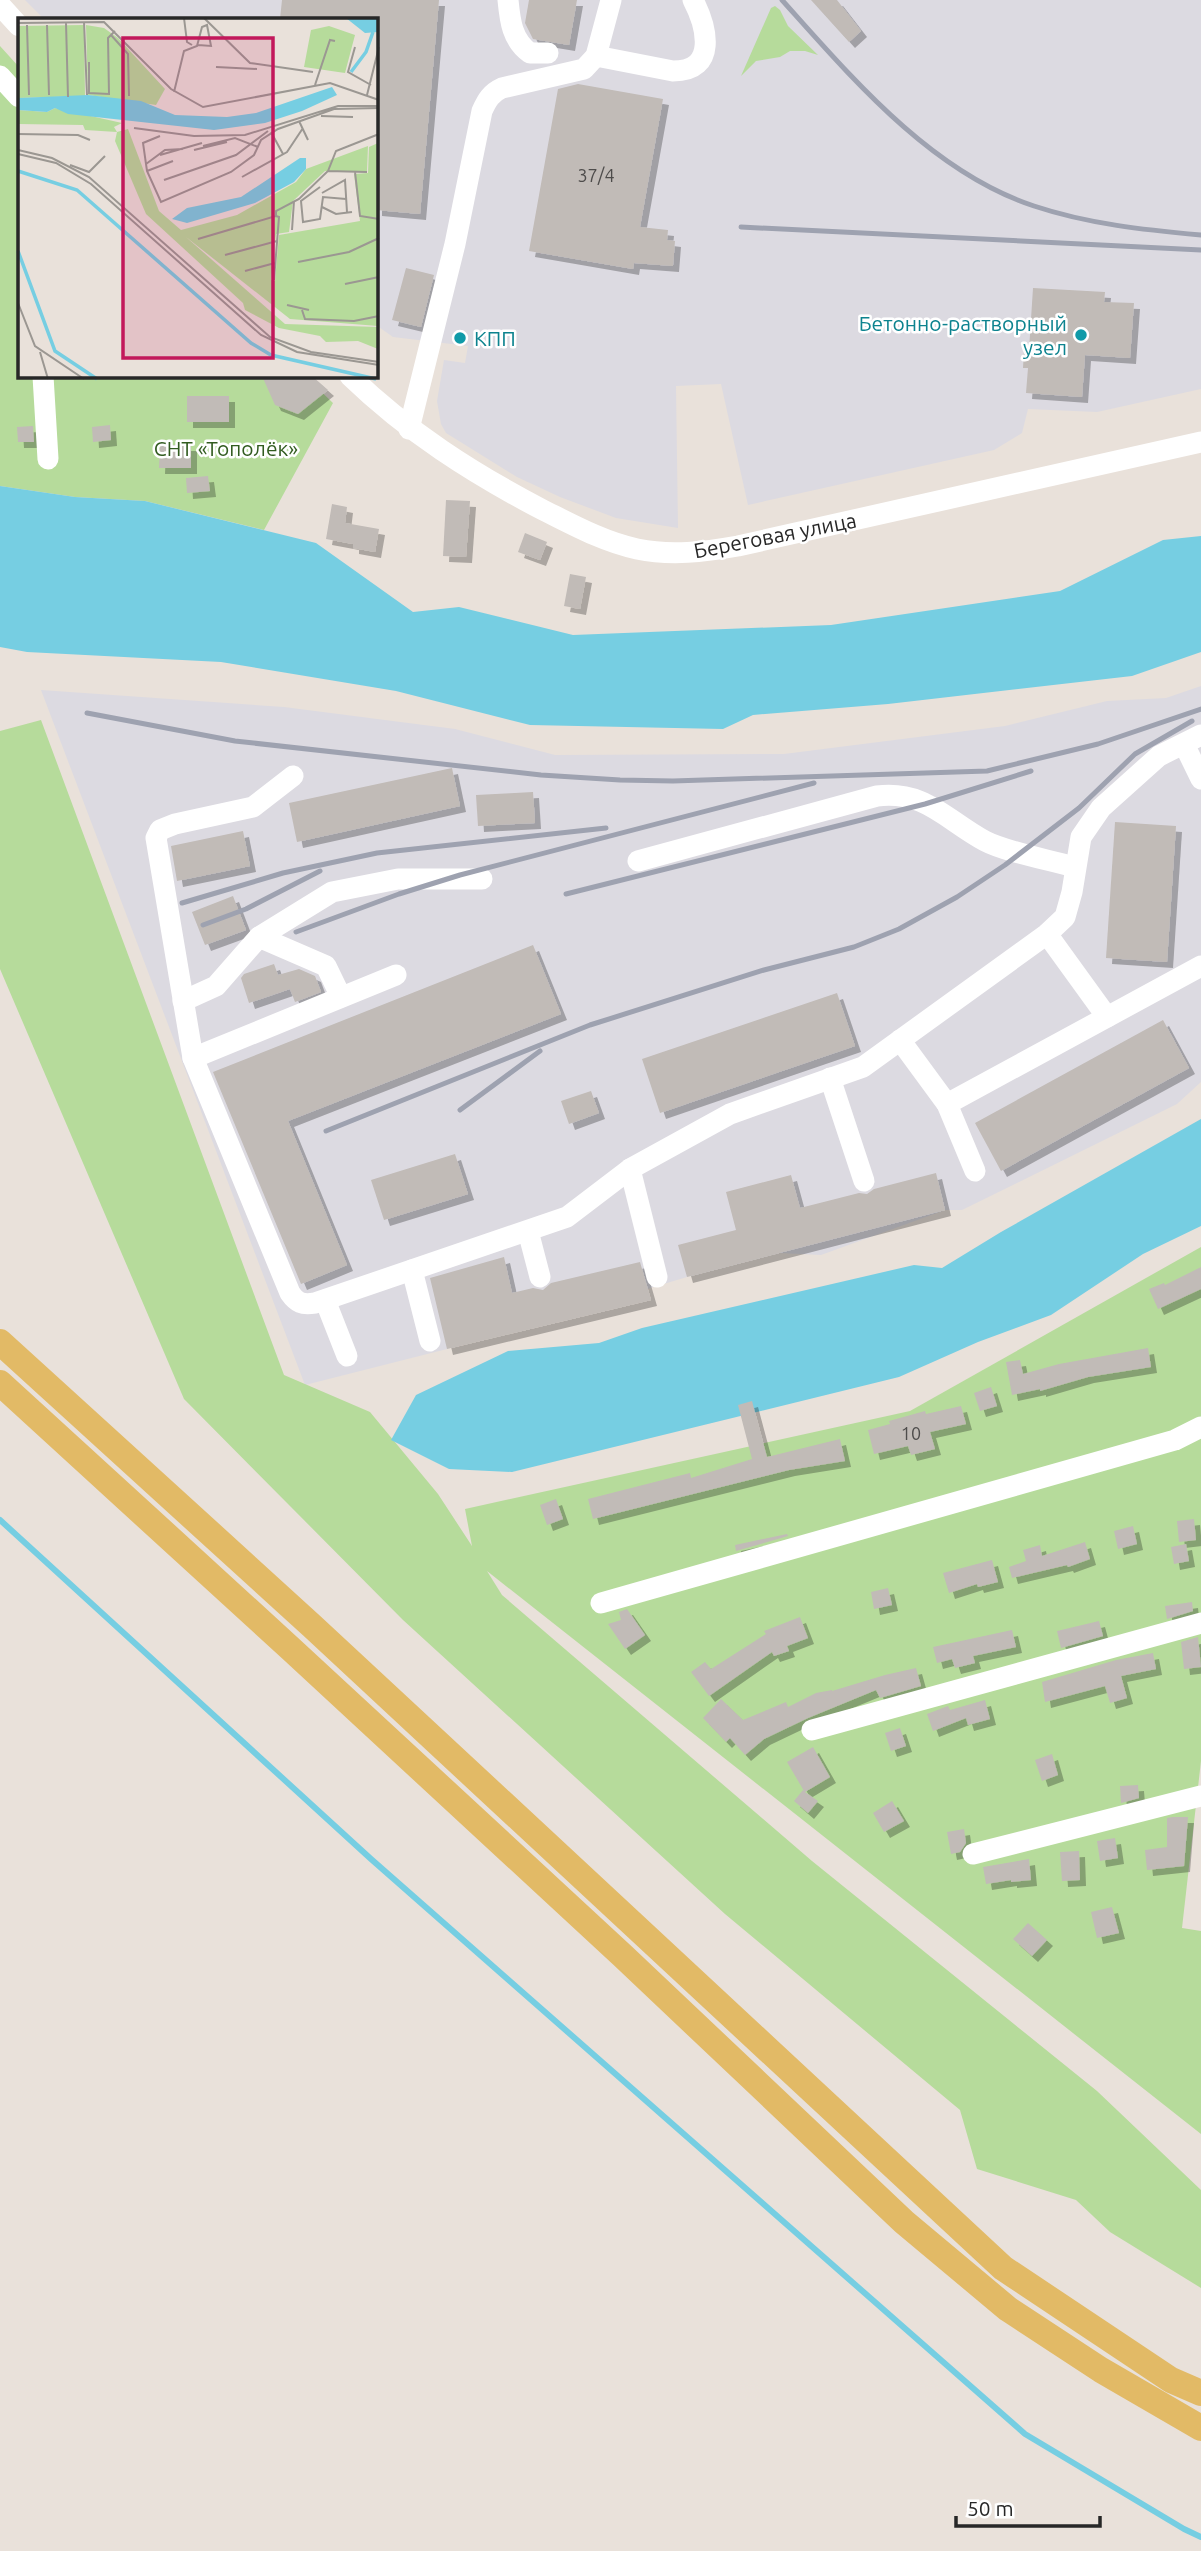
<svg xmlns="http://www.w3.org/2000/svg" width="1201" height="2551" font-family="Ubuntu,sans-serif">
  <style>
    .industrial { fill: #dcdae1 }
    .green { fill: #b6db9b }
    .water { fill: #76cee2 }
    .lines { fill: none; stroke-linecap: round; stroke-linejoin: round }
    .stream { stroke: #76cee2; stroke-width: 6 }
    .building { fill: #c1bbb7; filter: url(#shadow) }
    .minor { stroke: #fff; stroke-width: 21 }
    .major { stroke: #e2ba66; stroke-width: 26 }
    .rail { stroke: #9ea2b0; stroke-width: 5 }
    .culture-dot { fill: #0f9aa8; stroke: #fff; stroke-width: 2.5 }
    .labels { text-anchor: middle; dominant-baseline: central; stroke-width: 5; stroke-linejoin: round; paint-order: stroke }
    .number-label { font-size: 18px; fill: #4e4c4b }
    .culture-label { font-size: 21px; fill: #0d838f; stroke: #fff; text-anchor: end }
    .park-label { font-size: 21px; fill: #325c20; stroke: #fff }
    .street-label { font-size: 21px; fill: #272727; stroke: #fff }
    .inset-river { fill: none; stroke: #76cee2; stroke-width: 3.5 }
    .inset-road { fill: none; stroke: #9b9792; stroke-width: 2 }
    .view { fill: #c2185b; fill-opacity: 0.15; stroke: #c2185b; stroke-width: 3.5 }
    .inset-edge { fill: none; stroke: #272727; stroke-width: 3.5 }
  </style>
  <defs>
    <filter id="shadow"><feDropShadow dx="6" dy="6" stdDeviation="0" flood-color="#0004"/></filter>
  </defs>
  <rect width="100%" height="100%" fill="#e9e1da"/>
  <g class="industrial">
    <path d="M25 0H1201V389L1097 412 1028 409 1022 433 994 450 748 505 721 384 676 386 678 528 616 518 560 497 517 477 446 433 441 424 437 401 444 360 465 363 468 346 393 337 376 325V19H44Z"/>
    <path d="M1201 686V1082L1177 1104 962 1210H945L821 1255 779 1253 687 1277 447 1349 305 1385 41 690 284 707 455 729 555 755 784 754 1005 726 1107 701 1166 698Z"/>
  </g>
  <g class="green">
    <path d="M775 6 780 10 788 26 818 55 805 51H790L780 57 756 61 741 76 771 8Z"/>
    <path d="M0 46 19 67V376H305L333 403 264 530 145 501 75 497 0 486Z"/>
    <path d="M41 720 284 1375 370 1412 438 1494 472 1546 465 1509 910 1411 1201 1247V1761L1182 1928 1201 1931V2134L487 1571 502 1595 812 1861 1097 2091 1201 2190V2288L1110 2232 1076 2200 977 2169 960 2110 725 1914 403 1620 184 1399 0 969V731Z"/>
  </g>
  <g class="water">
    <path d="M0 486 75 497 145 501 316 543 413 612 459 607 573 635 831 625 1060 591 1163 540 1201 536V652L1132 676 888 704 753 715 723 729 530 725 396 691 221 662 27 652 0 647Z"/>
    <path d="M1201 1119V1226L1143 1254 1051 1315 978 1342 899 1377 512 1472 449 1469 391 1440 416 1395 508 1351 599 1343 642 1328 914 1265 942 1268 1001 1232Z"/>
  </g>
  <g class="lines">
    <path class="stream" d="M0 1520 371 1859 1025 2434 1184 2529 1201 2537"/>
  </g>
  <g class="building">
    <path d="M282 0H439L420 214 376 210V19H280Z"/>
    <path d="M529 0H577L569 45 533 39 525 23Z"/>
    <path d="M811 0H837L861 31 849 42Z"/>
    <path d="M578 84 663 99 640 227 668 230 667 240 675 241 673 266 634 263 633 269 529 251 558 89Z"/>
    <path d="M406 268 434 275 421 327 392 320Z"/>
    <path d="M1033 288 1105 292 1104 302 1134 303 1130 358 1085 355 1082 397 1026 393 1028 368H1023L1024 350H1029Z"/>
    <path d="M262 376H312L328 390 298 414 275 405Z"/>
    <rect x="187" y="396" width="42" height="26"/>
    <path d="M110 425 111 440 93 442 92 427Z"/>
    <path d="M33 426 34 442H18L17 427Z"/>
    <path d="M160 445H191V468H159Z"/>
    <path d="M208 476 210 491 187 493 186 478Z"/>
    <path d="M446 500 470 501 466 557 443 556Z"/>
    <path d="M332 504 347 507 345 523 379 529 375 552 353 548V544L326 539Z"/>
    <path d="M525 533 547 542 540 560 518 552Z"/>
    <path d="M570 574 586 577 580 609 564 606Z"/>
    <path d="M452 768 460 806 297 842 289 803Z"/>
    <path d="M533 792 535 823 478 826 476 795Z"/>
    <path d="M1115 822 1176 826 1167 962 1106 958Z"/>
    <path d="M243 831 250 866 177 881 171 846Z"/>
    <path d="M233 896 246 930 205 945 192 912Z"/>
    <path d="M533 945 561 1014 288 1121 347 1265 301 1284 213 1072Z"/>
    <path d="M274 964 278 975 299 969 315 976 321 992 295 1002 290 989 249 1003 241 978 244 974Z"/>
    <path d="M837 993 855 1046 660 1113 642 1059Z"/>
    <path d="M1163 1020 1189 1068 1001 1171 975 1123Z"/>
    <path d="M591 1091 599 1113 569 1124 561 1101Z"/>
    <path d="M455 1154 468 1194 384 1220 371 1180Z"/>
    <path d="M936 1173 945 1210 687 1277 678 1245 736 1230 726 1192 791 1175 800 1208 859 1193 867 1194 874 1189Z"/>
    <path d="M504 1257 512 1293 533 1288 543 1290 551 1283 640 1262 651 1300 447 1349 430 1278Z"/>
    <path d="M1201 1267V1289L1158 1309 1149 1289 1164 1283 1165 1285Z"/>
    <path d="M1148 1348 1151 1367 1088 1377 1040 1391V1389L1012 1395 1006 1362 1020 1360 1023 1374 1059 1364Z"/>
    <path d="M991 1387 997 1406 980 1411 974 1393Z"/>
    <path d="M752 1401 767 1457 840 1439 845 1461 789 1470 593 1519 588 1499 690 1473 691 1478 752 1459 738 1405Z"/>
    <path d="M961 1406 966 1424 930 1432 935 1449 911 1455 908 1446 874 1454 868 1430 890 1424 889 1421 925 1411 926 1414Z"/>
    <path d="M556 1499 563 1519 547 1525 540 1505Z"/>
    <path d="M1194 1519 1196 1540 1179 1542 1177 1521Z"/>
    <path d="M1133 1526 1137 1544 1118 1549 1114 1531Z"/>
    <path d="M787 1534 788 1536 736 1551 735 1545Z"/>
    <path d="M1085 1542 1090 1559 1068 1567 1067 1565 1012 1578 1009 1567 1026 1561 1023 1550 1040 1545 1042 1556Z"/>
    <path d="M1186 1544 1189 1561 1174 1564 1171 1547Z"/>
    <path d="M992 1560 998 1582 978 1587 977 1584 949 1593 943 1573Z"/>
    <path d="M888 1588 892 1605 874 1609 871 1592Z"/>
    <path d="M1192 1602 1193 1611 1167 1619 1165 1606Z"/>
    <path d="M627 1609 645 1635 625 1649 608 1624 621 1620 619 1612Z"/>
    <path d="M800 1617 808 1638 787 1646 789 1651 774 1656 772 1652 709 1696 691 1672 705 1662 711 1669 766 1634 764 1631Z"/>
    <path d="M1099 1621 1103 1636 1061 1648 1057 1631Z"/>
    <path d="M1012 1630 1016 1647 973 1656 975 1663 955 1668 952 1659 937 1663 933 1647Z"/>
    <path d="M1198 1637 1201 1667 1184 1669 1181 1642Z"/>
    <path d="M1153 1653 1156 1669 1121 1676 1127 1698 1110 1703 1105 1686 1045 1702 1042 1682 1116 1660Z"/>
    <path d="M916 1668 921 1686 880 1698 876 1690 808 1718 764 1739 745 1755 730 1738 726 1742 703 1718 721 1699 743 1720 786 1702 788 1707 816 1693 832 1690V1691L885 1675Z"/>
    <path d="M985 1700 990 1719 968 1725 966 1718 933 1731 927 1714 948 1706 950 1710Z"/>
    <path d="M900 1728 906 1746 891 1751 885 1733Z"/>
    <path d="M813 1747 830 1777 805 1792 818 1801 808 1813 794 1801 803 1790 804 1791 787 1762Z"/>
    <path d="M1052 1754 1058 1775 1042 1781 1035 1760Z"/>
    <path d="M1138 1785 1139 1798 1121 1803 1120 1786Z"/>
    <path d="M892 1801 904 1821 884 1832 873 1813Z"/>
    <path d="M1173 1817H1188L1184 1866 1147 1870 1145 1850 1167 1847V1818Z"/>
    <path d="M964 1829 966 1843 960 1852 951 1854 947 1832Z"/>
    <path d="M1115 1838 1118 1858 1100 1861 1097 1841Z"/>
    <path d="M1079 1851 1080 1880 1062 1881 1060 1852Z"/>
    <path d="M1029 1859 1031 1880 1011 1882V1880L986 1884 983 1867Z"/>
    <path d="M1112 1907 1119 1933 1097 1938 1091 1912Z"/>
    <path d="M1028 1923 1047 1940 1032 1956 1013 1939Z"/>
  </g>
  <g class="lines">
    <g class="minor">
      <path d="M508 0C510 21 512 40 530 53H548"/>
      <path d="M0 5 19 26"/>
      <path d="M596 56 673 71C718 71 707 27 693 0"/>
      <path d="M0 76 19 97"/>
      <path d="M43 376 48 459"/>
      <path d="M350 376C408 432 472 473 543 510 573 525 604 542 637 549 671 556 704 552 738 546L1201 442"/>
      <path d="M409 429 455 244 482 111C487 100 491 93 502 88L584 69 596 56 611 0"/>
      <path d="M1184 744 1201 779"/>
      <path d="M293 776 253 807 175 824 160 830 156 838 193 1058 290 1293C297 1303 302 1305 315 1303L567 1217 630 1169 730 1114 863 1067 1047 934 1065 917 1072 892 1081 837 1101 808 1159 756 1201 735"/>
      <path d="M638 861 877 796C925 790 946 820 985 841 1006 852 1050 860 1074 867"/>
      <path d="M1047 934 1107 1017"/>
      <path d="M259 937 326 966 341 997"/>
      <path d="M183 1001 216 986 259 937 332 892 398 879H482"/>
      <path d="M900 1040 947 1104 975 1171"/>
      <path d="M193 1058 396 975"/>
      <path d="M830 1078 864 1181"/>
      <path d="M947 1104 1201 966"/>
      <path d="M630 1169 657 1277"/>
      <path d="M528 1231 540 1277"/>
      <path d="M412 1270 430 1341"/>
      <path d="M325 1300 347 1356"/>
      <path d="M601 1603 1175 1440 1201 1427"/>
      <path d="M812 1730 1201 1623"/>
      <path d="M973 1854 1201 1796"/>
    </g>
    <g class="major">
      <path d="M0 1342 312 1626 1003 2268 1171 2380 1201 2393"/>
      <path d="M0 1383 291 1649 623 1956 904 2222 1008 2309 1101 2370 1201 2428"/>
    </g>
    <g class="rail">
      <path d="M782 0C852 78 931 172 1034 206 1088 224 1145 230 1201 235"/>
      <path d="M741 227 1201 250"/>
      <path d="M87 713 235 741 541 775 620 780 673 781 987 771 1098 744 1201 709"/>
      <path d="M566 894 925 804 1031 771"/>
      <path d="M182 903 283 873 377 853 606 828"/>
      <path d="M203 925 246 909 320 871"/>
      <path d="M296 932 399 894 460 875 814 783"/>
      <path d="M460 1110 540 1051"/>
      <path d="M326 1131 590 1025 764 970 854 947 899 929 957 897 1005 865 1079 808 1135 754 1192 721"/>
    </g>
  </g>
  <g class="culture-dot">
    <circle cx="1081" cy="335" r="7"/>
    <circle cx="460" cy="338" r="7"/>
  </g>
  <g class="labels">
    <g class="number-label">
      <text x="596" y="175">37/4</text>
      <text x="911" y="1433">10</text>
    </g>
    <g class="culture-label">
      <text x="1067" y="323">Бетонно-растворный<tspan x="1067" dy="24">узел</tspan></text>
      <text x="474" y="338" text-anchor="start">КПП</text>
    </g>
    <g class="park-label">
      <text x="226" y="448">СНТ «Тополёк»</text>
    </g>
    <g class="street-label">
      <text transform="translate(775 535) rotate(-11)">Береговая улица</text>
    </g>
  </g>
  <g transform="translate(18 18)">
    <rect width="360" height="360" fill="#e9e1da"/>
    <path d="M66 7 67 78 0 80V8ZM68 7 86 10 100 20 147 71 138 87 70 77ZM311 8 337 17 327 55 286 49 293 12ZM37 90 104 105 96 109 99 114 110 111 141 193 163 212 219 197 278 164 288 151 350 128 349 153H307L275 183 271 214 258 216 253 262 257 263 261 217 342 203 336 156 350 155 351 129 360 125V308L272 301 168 219 267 306 360 309V331L340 323 308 324 302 318 261 310 227 292 225 285 128 196 97 123 99 114 67 112 65 107 0 106V92L29 94Z" fill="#b6db9b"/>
    <path d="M328 0H360V14L347 15ZM314 69 319 77 284 93 247 105 196 112 50 96 37 90 29 94 0 92V80L70 77 123 83 157 97 209 99 238 95ZM282 140H288V151L276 164 237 185 169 205 154 201 169 190 223 179Z" fill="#76cee2"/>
    <path class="inset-river" d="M333 54 348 34 355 14M0 153 59 172 233 325 253 337 358 361M0 233 37 333 79 361"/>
    <path class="inset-road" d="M166 0 169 24 174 27M186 0 232 45 295 54M66 4 69 77M0 5 86 4 153 71 185 89 312 65 361 82M48 5 50 79M9 7 11 77M29 7 31 77M93 17 110 36 111 78M337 29 330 54 353 67M71 44V75L91 76 90 20 97 13M198 49 239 51M297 67 312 22 317 23M156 74 166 33 179 28 184 9 189 7 193 28 180 27M349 77 361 29M303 98 335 99M281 103 290 122M116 110 176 118 227 117 320 88H361M253 114 265 136M0 116 60 117 72 122M142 118 125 125 129 153 143 184 213 154 236 137 243 122 260 111 316 91 361 90M185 128 217 120 240 129M0 132 34 140 71 159 252 319 293 334 361 344M176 132 209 124M0 136 38 145 73 166 243 317 279 334 361 347M142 137 184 125M128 146 147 132 165 131M52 147 71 154 87 138M129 153 155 143M310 153 349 154M337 154 342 198 361 201M224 159 269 134 285 110M146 162 218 137 250 113M302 169 283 183 285 204 302 201 305 179 328 181M304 175 327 162 329 194M304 189 318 196 334 194M274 212 276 183M180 221 258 198V193L281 181 310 153 318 133 361 116M207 237 259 223M280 244 331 234 361 220M227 253 257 245M256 262 261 199 258 198M327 266 361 259M0 285 17 328 66 361M269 287 291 292M284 292 287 301 336 303 361 298M22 334 30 361"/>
    <path class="view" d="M105 20H255V340H105Z"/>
    <rect width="360" height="360" class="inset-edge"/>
  </g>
  <path d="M956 2516v10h144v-10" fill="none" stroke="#272727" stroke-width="3.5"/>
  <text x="967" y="2516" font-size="21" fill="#272727" stroke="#ffffff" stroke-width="5" paint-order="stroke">50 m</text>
</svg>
